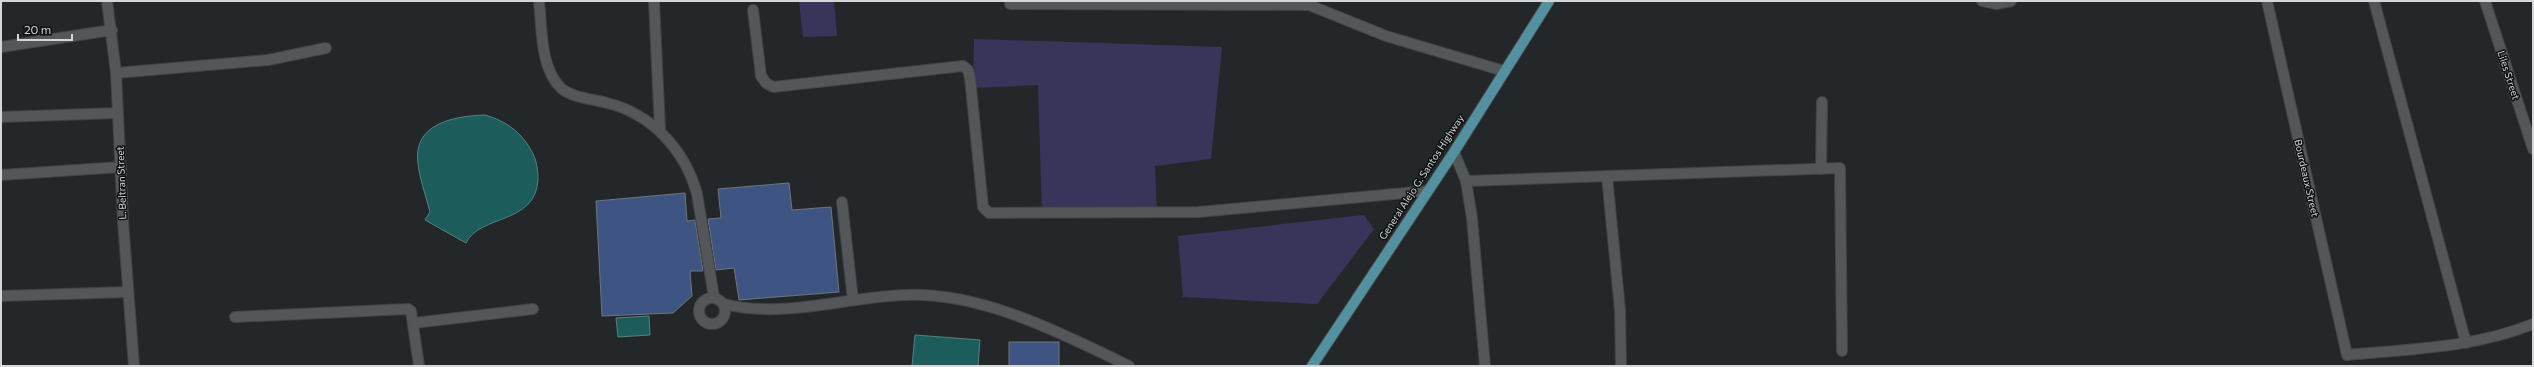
<svg xmlns="http://www.w3.org/2000/svg" width="2534" height="367" font-family="Commissioner,sans-serif">
  <style>
    .green { fill: #39355a }
    .water { fill: #1c5d5b; stroke: #538280 }
    .building { fill: #3e5583; stroke: #737579 }
    .lines { fill: none; stroke-linecap: round; stroke-linejoin: round }
    .minor-casing { stroke: #414445; stroke-width: 12 }
    .major-casing { stroke: #414445; stroke-width: 12 }
    .minor { stroke: #53575a; stroke-width: 10 }
    .major { stroke: #5491a0; stroke-width: 10 }
    .labels { text-anchor: middle; dominant-baseline: central; stroke-width: 3; stroke-linejoin: round; paint-order: stroke }
    .street-label { font-size: 10px; fill: #d4d7d8; stroke: #0e1011 }
  </style>
  <rect width="100%" height="100%" fill="#24272a"/>
  <g class="green">
    <path d="M799 1H834L837 36 803 37Z"/>
    <path d="M974 39 1222 47 1211 159 1155 166 1157 215 1042 214 1038 85 973 88Z"/>
    <path d="M1364 215 1374 229 1317 304 1183 297 1178 236Z"/>
  </g>
  <g class="water">
    <path d="M485 115C506 121 523 133 533 154 537 162 538 171 538 180 535 225 480 214 466 243L425 220 430 212C426 196 420 180 418 164 412 123 455 116 485 115Z"/>
    <path d="M649 316 650 335 618 337 616 318Z"/>
    <path d="M915 335 980 340 978 366H912Z"/>
  </g>
  <g class="building">
    <path d="M789 183 792 210 831 207 839 292 739 300 734 268 716 270 708 219 721 218 718 189Z"/>
    <path d="M685 193 687 221 695 220 703 271H690L692 296 673 313 602 316 596 201Z"/>
    <rect x="1009" y="342" width="50" height="24"/>
  </g>
  <g class="lines">
    <defs>
      <g id="minor">
        <path d="M107 1 116 73 123 221 134 366"/>
        <path d="M539 1C542 28 540 68 561 88 572 98 594 99 607 103 652 114 685 150 697 194L714 297"/>
        <path d="M654 1 660 130"/>
        <path d="M1010 1V4L1309 5 1386 36 1504 71"/>
        <path d="M1982 1 1996 4 2011 1"/>
        <path d="M2267 1 2347 355C2409 349 2474 348 2533 324"/>
        <path d="M2374 1 2466 343"/>
        <path d="M2485 1 2533 149"/>
        <path d="M753 10 761 76 766 83 773 87 963 66 968 70 970 78 983 207 989 213 1199 212 1426 191"/>
        <path d="M1 47 112 30"/>
        <path d="M116 73 268 60 326 48"/>
        <path d="M1 117 118 113"/>
        <path d="M1454 152 1466 181 1472 218 1485 366"/>
        <path d="M1821 169 1822 102"/>
        <path d="M1 175 121 167"/>
        <path d="M1607 176 1620 310 1621 366"/>
        <path d="M1466 181 1840 168 1842 351"/>
        <path d="M842 202 853 300"/>
        <path d="M1 296 128 292"/>
        <circle cx="712" cy="311" r="13"/>
        <path d="M724 304C784 319 845 297 905 295 982 292 1061 333 1129 366"/>
        <path d="M235 317 408 309 411 311 419 366"/>
        <path d="M414 323 533 309"/>
      </g>
      <path id="major" d="M1312 366 1454 152 1549 1"/>
    </defs>
    <use href="#minor" class="minor-casing"/>
    <use href="#major" class="major-casing"/>
    <use href="#minor" class="minor"/>
    <use href="#major" class="major"/>
  </g>
  <g class="labels">
    <g class="street-label">
      <text transform="translate(2509 75) rotate(72)">Liles Street</text>
      <text transform="translate(1421 177) rotate(-57)">General Alejo G. Santos Highway</text>
      <text transform="translate(2307 178) rotate(77)">Bourdeaux Street</text>
      <text transform="translate(121 183) rotate(-92)">L. Beltran Street</text>
    </g>
  </g>
  <rect width="2534" height="367" fill="none" stroke="#d4d7d8" stroke-width="4"/>
  <path d="M18 34v6h54v-6" fill="none" stroke="#d4d7d8" stroke-width="2"/>
  <text x="24" y="34" font-size="12" fill="#d4d7d8" stroke="#0e1011" stroke-width="3" paint-order="stroke">20 m</text>
</svg>
